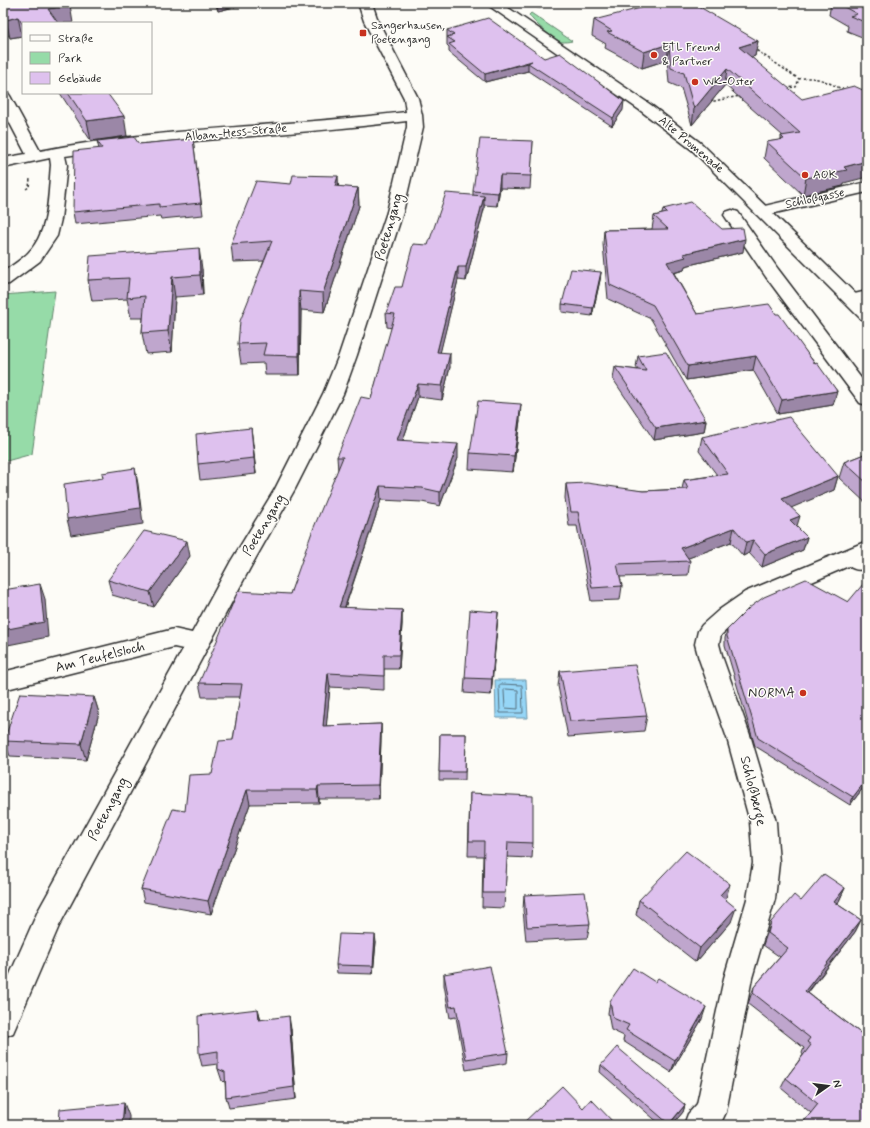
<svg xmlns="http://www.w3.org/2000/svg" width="870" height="1128" font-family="Mynerve,sans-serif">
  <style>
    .green { fill: #96dba8; stroke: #60836a }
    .water { fill: #96d6f7; stroke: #6b92a5 }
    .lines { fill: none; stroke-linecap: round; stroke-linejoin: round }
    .shore { stroke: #566f7d; stroke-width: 1 }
    .service-casing { stroke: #2b2b2b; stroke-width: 3 }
    .minor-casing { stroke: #2b2b2b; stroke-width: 3 }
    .secondary-casing { stroke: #2b2b2b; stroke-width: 3 }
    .path { stroke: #2b2b2b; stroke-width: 1.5; stroke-dasharray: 2.5 2; stroke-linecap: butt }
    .service { fill: #fdfcf7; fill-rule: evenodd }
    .minor { fill: #fdfcf7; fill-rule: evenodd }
    .secondary { fill: #fdfcf7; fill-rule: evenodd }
    .wall { fill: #bfa6cd; stroke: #2b2b2b }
    .shaded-wall { fill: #9b87a7; stroke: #2b2b2b }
    .building { fill: #dec1ee; stroke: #2b2b2b }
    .poi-dot { fill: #c8321e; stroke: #fdfcf7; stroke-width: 1.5 }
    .labels { text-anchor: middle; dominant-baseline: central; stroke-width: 3; stroke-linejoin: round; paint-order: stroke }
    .far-poi-label { font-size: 12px; fill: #2b2b2b; stroke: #fdfcf7; text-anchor: start }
    .far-street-label { font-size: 12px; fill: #2b2b2b; stroke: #fdfcf7 }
    .street-label { font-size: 14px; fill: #2b2b2b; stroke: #fdfcf7 }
    .poi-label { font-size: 14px; fill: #2b2b2b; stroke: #fdfcf7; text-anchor: end }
  </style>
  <rect width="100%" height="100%" fill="#fdfcf7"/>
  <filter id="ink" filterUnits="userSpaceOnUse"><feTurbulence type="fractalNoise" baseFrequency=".025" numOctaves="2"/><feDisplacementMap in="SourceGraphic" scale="8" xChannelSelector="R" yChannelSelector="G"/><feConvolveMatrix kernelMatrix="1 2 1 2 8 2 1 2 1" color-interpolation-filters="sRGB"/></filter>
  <g filter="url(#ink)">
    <g class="green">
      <path d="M531 13 572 41C568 42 565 42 562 42 554 40 533 22 529 15Z"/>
      <path d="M55 291 32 454 3 462V295Z"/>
    </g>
    <path class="water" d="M495 680H526L528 718H496Z"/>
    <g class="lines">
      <g class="shore">
        <path d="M501 684 522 685 523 713H500L499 686Z"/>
        <path d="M506 689 518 690V709L505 708 504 691Z"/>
      </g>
      <defs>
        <g id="service">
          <path d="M867 291V299L851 303 845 299 846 296Z"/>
          <path d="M849 550C857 553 862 558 866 565L864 569C853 572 846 565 841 556L843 552Z"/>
        </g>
        <g id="minor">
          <path d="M358 3H372L378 21 418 98 422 115 423 127 403 212 357 355 343 394 295 489 250 568 59 926 13 1033 3 1037V990L38 911 183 649 174 647 3 690V672L174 629 192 633 231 561 275 489 323 394 339 355 387 212 407 127V121C293 135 179 139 65 156L67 165 61 219 57 236 40 261 9 284 3 285V272C11 266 21 260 28 253 50 231 48 194 51 165L50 158 3 168V158L26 154 3 110V92L8 93 10 96 40 151C160 127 284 127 406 112L404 98 364 21Z"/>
          <path d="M531 3H547L540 7 533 6Z"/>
          <path d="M867 182V192L762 216 756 214 754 211 756 208Z"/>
          <path d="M732 210 738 212 778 269 867 386V405L860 403 766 277 724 215 726 212Z"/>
          <path d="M867 541V558L761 604 735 622 721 635 719 644 723 659 751 738 776 822 779 863 775 899 752 978 726 1112 720 1125H684L688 1114 697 1104 724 978 747 899 753 863 750 822 727 738 699 659 695 644 698 631 702 625 719 610 745 592Z"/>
        </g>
        <path id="secondary" d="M485 3H501L651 105 702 144 867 305V320L861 319 692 150 641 111Z"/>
      </defs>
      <use href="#service" class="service-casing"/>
      <use href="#minor" class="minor-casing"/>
      <use href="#secondary" class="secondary-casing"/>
      <g class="path">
        <path d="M753 48 799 79"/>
        <path d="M786 88 796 87 799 79C816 75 829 83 844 90"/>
        <path d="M709 102 740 96"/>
        <path d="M26 189 29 187 30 179"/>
      </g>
      <use href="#service" class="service"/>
      <use href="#minor" class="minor"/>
      <use href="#secondary" class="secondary"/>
    </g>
    <g class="wall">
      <path d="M3 3 23 23V37L22 36 10 38 3 27Z"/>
      <path d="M215 3H250L218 11Z"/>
      <path d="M831 3H867V39L847 31 848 26 829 15Z"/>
      <path d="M594 20 758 41 755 56 752 57 844 183 843 186 803 195 764 158 767 142 781 140V136H783L725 85 692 125 681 88 669 83 667 60 642 68 605 48 606 44 592 36Z"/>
      <path d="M447 30 544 58 623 110 612 126 528 71 485 82 449 52V47L447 45Z"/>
      <path d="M60 93H107L127 136 91 141Z"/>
      <path d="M193 139 203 215 161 219 160 216 75 224 73 212 99 149 97 141 139 144Z"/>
      <path d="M533 141 530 189 500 188 497 206 484 205V209L466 281 458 280 440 352 450 367 442 400 418 397 403 440 458 458 440 506 422 502 381 500 345 608 402 610V624L399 669H384V690L330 687 326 726 381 724V738L379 799H319V803L250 804 211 914 144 902 141 889 185 811 212 774 233 740 240 697H202L199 683 290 594 338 471 337 457 371 399 392 328 387 327 386 313 428 245 473 195V191Z"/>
      <path d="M291 184 358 188 359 206 324 312 301 310 300 375H265L264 363 241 364 238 344 264 261 233 262 231 244Z"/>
      <path d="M663 209 743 252 685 266 684 270 674 273 697 314H776L837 391 833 405 778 414 753 370 686 380 651 319 608 299 603 244 604 230 652 229 654 216 662 214Z"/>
      <path d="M202 269 203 295 175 297 172 352 146 354 142 333 143 318H131L127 299 92 301 88 280Z"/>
      <path d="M601 272 600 280 592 316 562 312V304Z"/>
      <path d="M638 356 706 420 704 432 654 440 613 379 615 367 638 370 636 367Z"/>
      <path d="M520 420 513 472 469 469 470 453Z"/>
      <path d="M702 437 838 476 834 490 791 507 797 527 807 537 803 550 762 567 749 553 743 556 731 542 688 558 690 561 688 575 620 577 622 586 620 600 591 601 577 526H569L565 498 566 484 643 491 682 489 684 480 717 475 699 451Z"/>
      <path d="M253 444 256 474 200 480 198 464Z"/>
      <path d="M867 453V504L839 478 844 462Z"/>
      <path d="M190 556 154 607 112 595 108 580Z"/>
      <path d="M867 585V783L850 805 755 746 725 645V638L727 630 848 602Z"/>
      <path d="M498 612 491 695 464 693 465 678Z"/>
      <path d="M560 671 647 716 644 731 568 737 558 686Z"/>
      <path d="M94 697 99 713 86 760 10 756 4 741Z"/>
      <path d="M440 734H466L465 780H439Z"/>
      <path d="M470 793 533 843 532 858 507 857 504 908 482 907 483 856H468Z"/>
      <path d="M845 888 839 901 837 904 861 920 855 932 808 993 867 1038V1119L863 1125H801L811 1113 781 1088 786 1078 803 1055 802 1053 804 1048 748 1004 750 998 754 987 780 957 763 945 771 922 801 901Z"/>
      <path d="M524 895 590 924 587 938 526 941 523 910Z"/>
      <path d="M726 898 725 899 731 922 696 962 636 915 639 900Z"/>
      <path d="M376 942 373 974 337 973 336 965Z"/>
      <path d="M444 974 508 1053 507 1063 466 1070 456 1017 450 1018 444 985Z"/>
      <path d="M610 1001 702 1019 671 1072 623 1041 624 1036 611 1030 608 1013Z"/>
      <path d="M258 1009 261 1020 291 1029 296 1099 229 1108 226 1097 225 1082 222 1081 218 1069V1064L202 1066 199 1054Z"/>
      <path d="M601 1065 685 1105 683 1112 672 1125H661L600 1072Z"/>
    </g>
    <g class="shaded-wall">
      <path d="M217 3H250L218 11Z"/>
      <path d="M70 5 73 23H51L48 9Z"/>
      <path d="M18 17 22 36 10 38 6 20Z"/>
      <path d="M758 41 755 56 736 62 739 47Z"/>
      <path d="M669 44 667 60 642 68 644 52Z"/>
      <path d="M528 63V71L485 82V74Z"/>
      <path d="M727 69 725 85 692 125 694 109Z"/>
      <path d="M624 101 623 110 612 126 613 118Z"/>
      <path d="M124 116 127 136 91 141 87 121Z"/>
      <path d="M867 161V177L844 183 843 186 803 195 806 178 844 167Z"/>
      <path d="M500 175V188L497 206 498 193Z"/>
      <path d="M338 176 339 195 335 186Z"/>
      <path d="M358 188 359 206 324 312 323 293Z"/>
      <path d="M484 196V209L466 281V267Z"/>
      <path d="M745 239 743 252 685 266 684 270 665 275 667 262 683 254Z"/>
      <path d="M199 248 202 269 203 295 200 275Z"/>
      <path d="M458 267V280L437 366V352Z"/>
      <path d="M601 272 600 280 592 316 593 308Z"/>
      <path d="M172 277 175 297 172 352 168 331Z"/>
      <path d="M299 291 301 310 300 375 299 356Z"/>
      <path d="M450 353V367L442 400V386Z"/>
      <path d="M756 356 753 370 686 380 688 366Z"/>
      <path d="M418 384V397L398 454 397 440Z"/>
      <path d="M837 391 833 405 778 414 782 400Z"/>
      <path d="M521 404 520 420 513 472 514 456Z"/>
      <path d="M706 420 704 432 654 440 656 428Z"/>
      <path d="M251 428 253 444 256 474 254 458Z"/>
      <path d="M458 444V458L440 506V492Z"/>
      <path d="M135 468 138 484 143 524 71 535 67 519Z"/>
      <path d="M838 476 834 490 779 513 782 499Z"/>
      <path d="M380 486 381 500 340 621 339 607Z"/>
      <path d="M800 516 796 529 790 520Z"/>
      <path d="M734 528 731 542 678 562 681 548Z"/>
      <path d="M807 537 803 550 762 567 765 554Z"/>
      <path d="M753 540 749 553 743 556 746 542Z"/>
      <path d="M187 541 190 556 154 607 150 592Z"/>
      <path d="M40 584 45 599 48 637 3 646V630Z"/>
      <path d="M402 610V624L399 669V655Z"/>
      <path d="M498 612 497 628 491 695 492 679Z"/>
      <path d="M328 673 330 687 325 740 323 726Z"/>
      <path d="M94 697 99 713 86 760 81 744Z"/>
      <path d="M381 724V738L379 799 378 785Z"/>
      <path d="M867 779V783L850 805 853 797Z"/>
      <path d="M318 786 319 799V803L317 790Z"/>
      <path d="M247 790 250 804 211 914 208 901Z"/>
      <path d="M730 884 726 898 715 910 720 895Z"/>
      <path d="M845 888 839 901 829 914 834 902Z"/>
      <path d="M736 908 731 922 696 962 700 948Z"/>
      <path d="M861 920 855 932 800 1002 805 991Z"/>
      <path d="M375 935 376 942 373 974V966Z"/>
      <path d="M706 1007 702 1019 671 1072 675 1061Z"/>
      <path d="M258 1009 261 1021 259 1020Z"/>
      <path d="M289 1016 291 1029 296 1099 294 1087Z"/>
      <path d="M124 1103 129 1116V1125H122Z"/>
      <path d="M685 1105 683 1112 672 1125H669Z"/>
      <path d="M867 1117V1119L863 1125H862Z"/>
    </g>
    <g class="building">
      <path d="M3 3H68L70 5 48 9 58 23H23V25L18 17 6 20 3 15Z"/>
      <path d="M660 3H693L758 41 739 47 802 99 854 86 865 91 867 90V161L844 167 847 170 806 178 767 142 784 139 781 136 800 133 727 69 694 109 684 73 671 68 669 44 644 52 607 32 612 31 594 20Z"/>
      <path d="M837 3H867V23L850 16 857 14Z"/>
      <path d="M488 18 544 58 560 53 624 101 613 118 528 63 532 61 485 74 449 44 455 42 447 37 454 35 447 30Z"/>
      <path d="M68 93H107L124 116 87 121Z"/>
      <path d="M134 137 139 144 193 139 201 203 159 207V204L73 212 74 151 102 148 97 141Z"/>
      <path d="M480 139 533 141 531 176 500 175 498 193 473 191Z"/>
      <path d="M293 175 338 176 335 186 358 188 323 293 299 291V356L263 355 266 343 238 344 240 321 272 241 231 244 256 181 291 184Z"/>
      <path d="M446 193 484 196 466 267H458L437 352 450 353 442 386 418 384 397 440 458 444 440 492 422 488 380 486 339 607 402 610 399 655H384V676L328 673 323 726 381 724 378 785 318 786 317 790H247L208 901 141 889 173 809 185 811 189 775 212 774 219 741 233 740 242 684 199 683 238 591 290 594 312 532 343 457H337L361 397 371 399 395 314 386 313 395 287H402L413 244 428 245Z"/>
      <path d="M691 202 722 229 743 228 745 239 683 254 686 257 667 262 697 314 769 304 776 314H779L815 364 817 363 837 391 782 400 756 356 688 366 653 305 610 285 604 230 668 229 654 216 667 213 663 209Z"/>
      <path d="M199 248 200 275 172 277 168 331 142 333 145 296 127 298 129 278 88 280 90 256Z"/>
      <path d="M571 269 601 272 593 308 562 304Z"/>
      <path d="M666 352 706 420 656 428 615 367 646 371 638 356Z"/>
      <path d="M478 401 521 404 514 456 470 453Z"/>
      <path d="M789 417 838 476 782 499 800 516 790 520 807 537 765 554 753 540 746 542 734 528 681 548 690 561 617 564 622 586 592 588 578 512H571L566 484 587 483 643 491 688 489 684 480 728 474 702 437Z"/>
      <path d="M251 428 254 458 198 464 196 434Z"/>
      <path d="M867 453V483L844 462Z"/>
      <path d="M135 468 140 508 67 519 64 484 103 478 102 473Z"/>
      <path d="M144 531 187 541 150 592 108 580Z"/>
      <path d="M806 579 848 602 864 583 867 585V779L853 797 758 738 727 636V630L749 608 764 597Z"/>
      <path d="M40 584 44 622 3 630V590Z"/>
      <path d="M470 610 498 612 492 679 465 678Z"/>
      <path d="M635 665 647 716 570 721 560 671Z"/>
      <path d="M20 693 94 697 81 744 4 741Z"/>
      <path d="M440 734H466L465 772H439Z"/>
      <path d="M470 793 533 796V843L508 842 505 893H483L484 841H469Z"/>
      <path d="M686 851 730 884 720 895 736 908 700 948 639 900Z"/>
      <path d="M824 874 845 888 834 902 861 920 805 991 867 1038V1117L862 1125H801L818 1104 786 1078 811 1045 807 1042 810 1038 753 993 754 987 788 948 768 933 771 922 794 895 801 901Z"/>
      <path d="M585 892 590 924 527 927 524 895Z"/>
      <path d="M339 934 375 935 373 966 336 965Z"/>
      <path d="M490 966 508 1053 466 1059 456 1006 450 1007 444 974Z"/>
      <path d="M633 968 655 982 658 978 706 1007 675 1061 626 1030 629 1025 613 1018 610 1001Z"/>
      <path d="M258 1009 259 1020 289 1016 294 1087 226 1097 225 1072 218 1069V1051L199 1054 198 1016Z"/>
      <path d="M617 1047 685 1105 669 1124 601 1065Z"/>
      <path d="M562 1086 583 1108 591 1099 616 1125H521Z"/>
      <path d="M124 1103 122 1125H59L60 1109Z"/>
    </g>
  </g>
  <g class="poi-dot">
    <rect x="359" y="29" width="8" height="8" rx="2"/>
    <circle cx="654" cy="55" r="4"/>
    <circle cx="695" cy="82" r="4"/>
    <circle cx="805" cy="175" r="4"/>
    <circle cx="803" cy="693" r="4"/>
  </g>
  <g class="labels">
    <g class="far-poi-label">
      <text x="371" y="26">Sangerhausen,<tspan x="371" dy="14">Poetengang</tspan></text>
      <text x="662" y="48">ETL Freund<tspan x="662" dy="14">&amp; Partner</tspan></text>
      <text x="703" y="82">WK-Oster</text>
      <text x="813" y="175">AOK</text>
    </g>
    <g class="far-street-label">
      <text transform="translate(236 133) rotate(-5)">Alban-Hess-Straße</text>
      <text transform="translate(691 145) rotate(40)">Alte Promenade</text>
      <text transform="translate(815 199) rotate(-12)">Schloßgasse</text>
    </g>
    <g class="street-label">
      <text transform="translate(389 227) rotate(-74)">Poetengang</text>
      <text transform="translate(264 525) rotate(-59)">Poetengang</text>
      <text transform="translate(100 657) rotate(-14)">Am Teufelsloch</text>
      <text transform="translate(753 791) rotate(76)">Schloßberge</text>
      <text transform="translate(108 809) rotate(-62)">Poetengang</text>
    </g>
    <g class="poi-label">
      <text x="795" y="693">NORMA</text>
    </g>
  </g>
  <rect width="870" height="1128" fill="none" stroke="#fdfcf7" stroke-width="16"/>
  <rect x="8" y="8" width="854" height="1112" fill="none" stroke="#2b2b2b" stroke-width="1.5" filter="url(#ink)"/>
  <rect x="22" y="22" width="130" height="72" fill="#fdfcf7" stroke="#a9a8a5"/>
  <rect x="30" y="35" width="20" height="6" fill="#fdfcf7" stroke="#a9a8a5"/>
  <text x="58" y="42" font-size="12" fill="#2b2b2b">Straße</text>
  <rect x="30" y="52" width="20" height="12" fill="#96dba8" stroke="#a9a8a5"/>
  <text x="58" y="62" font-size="12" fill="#2b2b2b">Park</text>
  <rect x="30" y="72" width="20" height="12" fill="#dec1ee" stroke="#a9a8a5"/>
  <text x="58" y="82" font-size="12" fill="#2b2b2b">Gebäude</text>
  <g transform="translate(828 1086) rotate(76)" stroke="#fdfcf7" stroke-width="3" paint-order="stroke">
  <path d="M0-3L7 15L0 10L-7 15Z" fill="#2b2b2b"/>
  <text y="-6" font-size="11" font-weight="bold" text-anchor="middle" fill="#2b2b2b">N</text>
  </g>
</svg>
